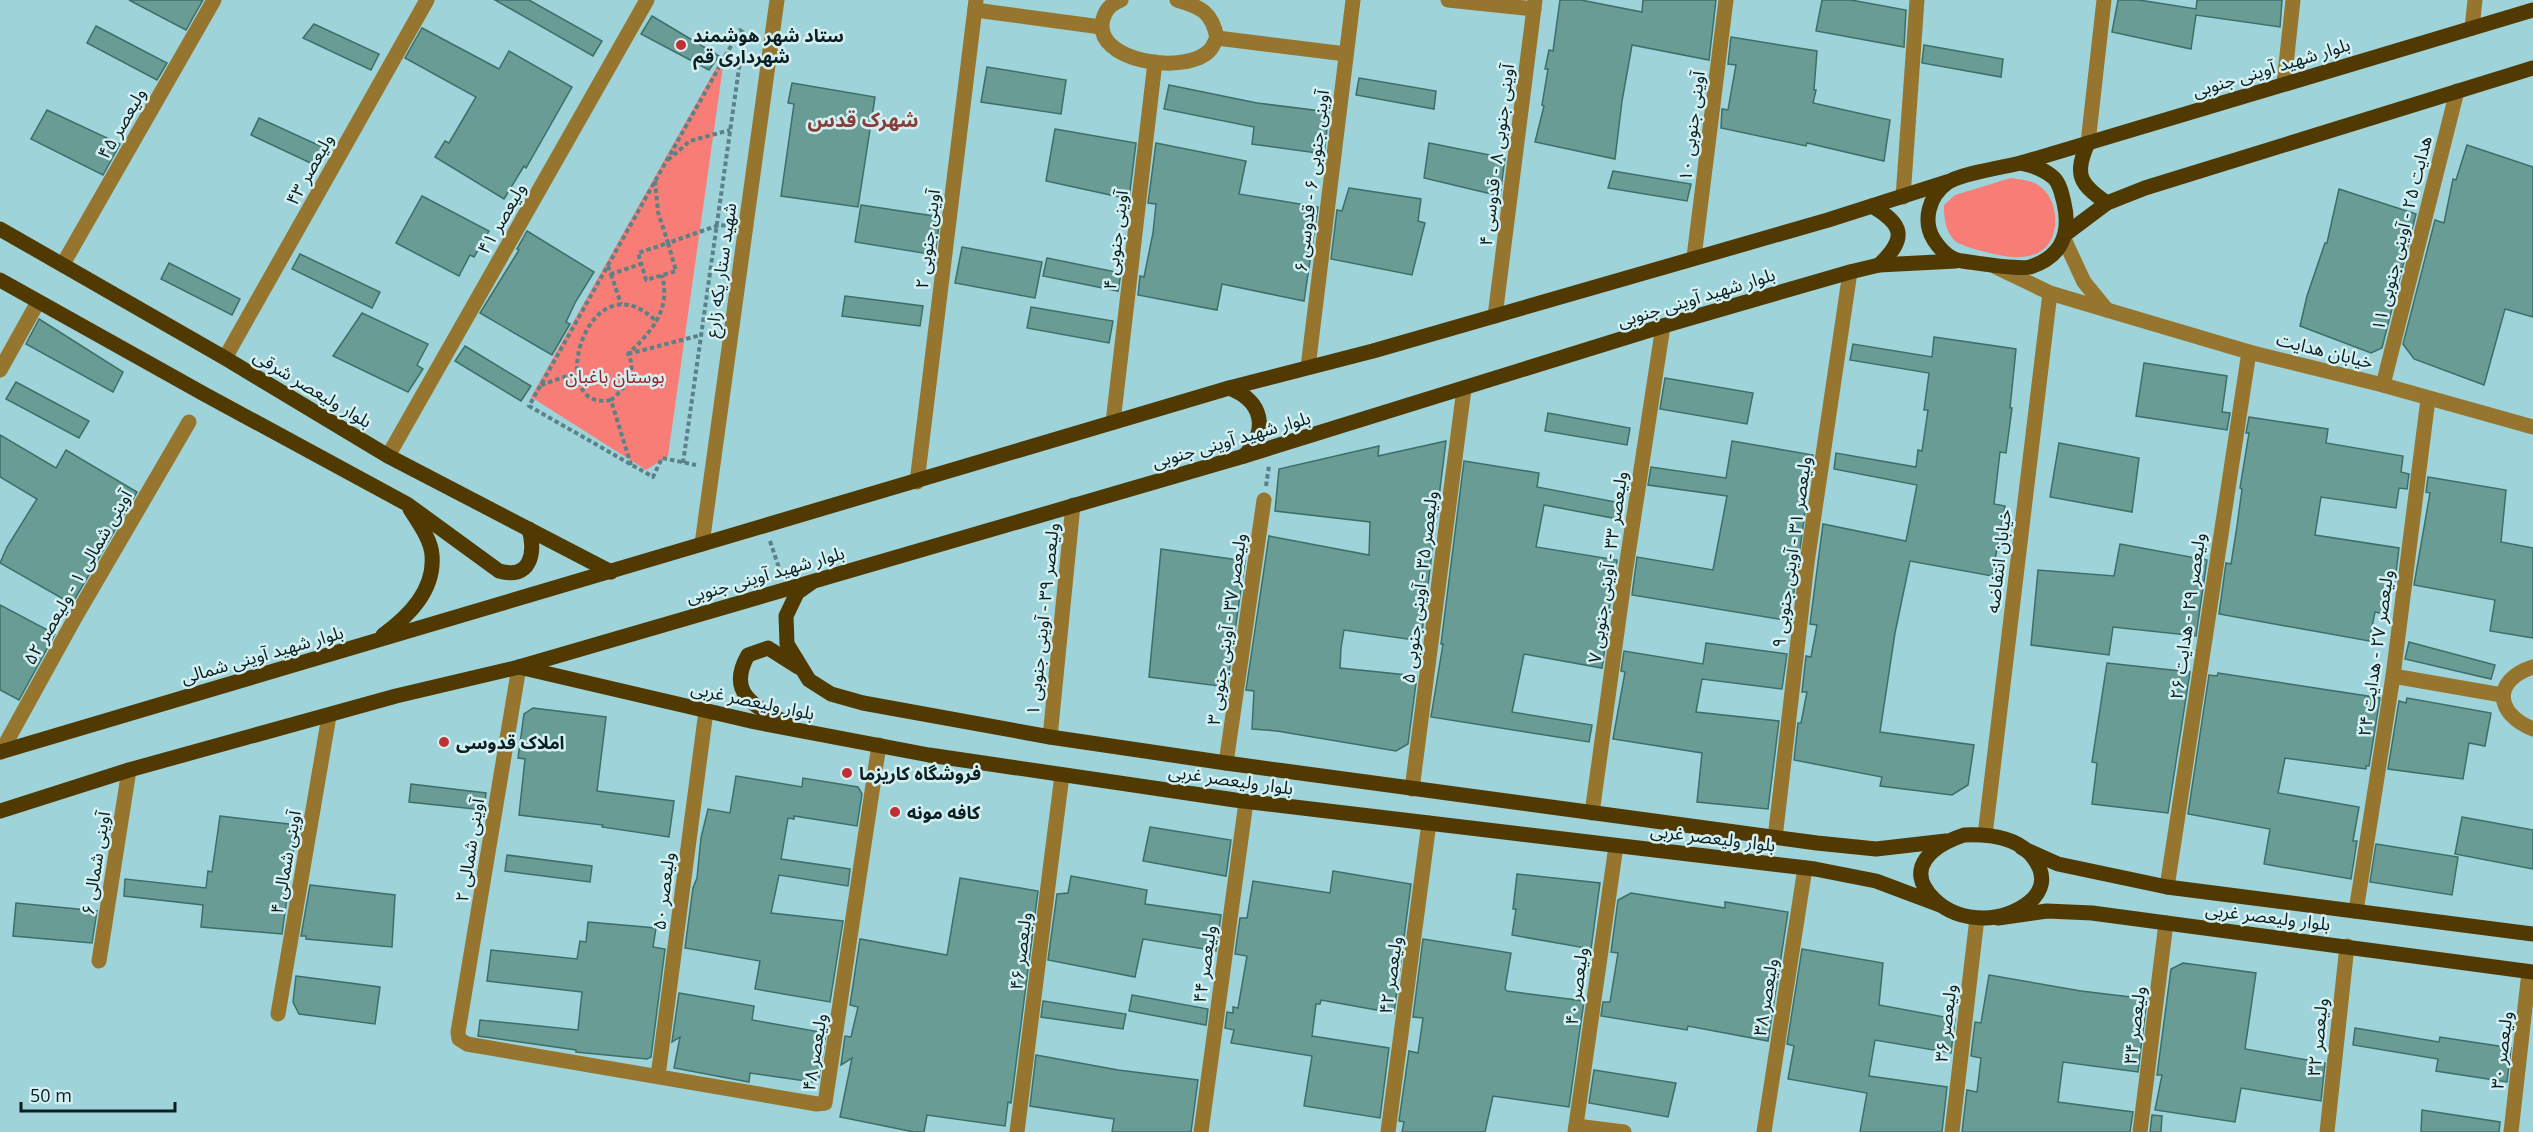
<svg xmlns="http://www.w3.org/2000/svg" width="2533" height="1132" font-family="'Open Sans','Noto Sans Arabic',sans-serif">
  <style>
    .green { fill: #f97d77 }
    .building { fill: #689c94; stroke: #3c6f68; stroke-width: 1.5 }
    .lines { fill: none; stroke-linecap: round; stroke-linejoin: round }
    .path { stroke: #5b8287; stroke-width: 4; stroke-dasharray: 4.5 3; stroke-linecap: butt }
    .minor { stroke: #96762f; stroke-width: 15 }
    .major { stroke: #503a02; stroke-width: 15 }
    .poi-dot { fill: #bf3033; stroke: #d4eff1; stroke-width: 2 }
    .labels { text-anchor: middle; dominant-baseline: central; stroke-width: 5; stroke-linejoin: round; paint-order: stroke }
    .poi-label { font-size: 18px; font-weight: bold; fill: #091f21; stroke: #d4eff1; text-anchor: start }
    .street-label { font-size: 18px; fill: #091f21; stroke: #d4eff1 }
    .park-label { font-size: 18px; fill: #942426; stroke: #d4eff1 }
    .neighbourhood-label { font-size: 20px; font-weight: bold; fill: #863e3a; stroke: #d4eff1 }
  </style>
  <rect width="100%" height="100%" fill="#9dd3d9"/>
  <g class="green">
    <path d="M725 52 668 456 646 470 531 397Z"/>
    <path d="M2011 178C2023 180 2033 180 2042 188 2060 203 2061 242 2038 253 2031 256 2020 258 2011 257 2000 256 1960 247 1954 240 1945 230 1944 217 1944 205L1955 195Z"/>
  </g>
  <g class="building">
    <path d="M129 0H203L186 30Z"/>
    <path d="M495 0H529L602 41 593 56Z"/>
    <path d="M1560 0H1581L1642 12 1643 0H1716L1709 60 1632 45 1622 101 1615 159 1535 142 1544 106 1542 105 1548 69H1545L1549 50 1553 51Z"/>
    <path d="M1822 0H1851L1906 10 1904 47 1816 31Z"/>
    <path d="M2118 0H2139L2196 9 2197 0H2282L2280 27 2196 15 2191 49 2112 32Z"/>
    <path d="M652 16 719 56 709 70 641 34Z"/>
    <path d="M314 24 379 54 371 70 303 38Z"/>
    <path d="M96 26 167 63 157 80 87 43Z"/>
    <path d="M422 28 499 69 509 51 572 87 526 168 524 166 504 199 435 157 445 141 449 143 476 97 405 58Z"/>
    <path d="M1731 37 1817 51 1814 90H1816L1813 103 1890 120 1884 161 1807 143 1806 146 1721 128 1722 109 1728 110 1736 65 1728 64Z"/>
    <path d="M1924 45 2003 59 2001 77 1922 63Z"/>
    <path d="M987 67 1066 80 1061 114 981 102Z"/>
    <path d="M1359 78 1436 91 1434 109 1356 95Z"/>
    <path d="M792 83 875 97 858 207 781 196 794 104 788 103Z"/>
    <path d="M1169 85 1257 103 1329 112 1324 154 1252 144 1254 127 1164 109Z"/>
    <path d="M47 110 120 144 103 175 31 139Z"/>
    <path d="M259 118 327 149 319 167 251 135Z"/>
    <path d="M1055 129 1136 143 1129 199 1046 181Z"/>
    <path d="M1156 143 1246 161 1239 194 1318 207 1304 301 1222 284 1217 310 1138 295 1140 276 1144 277 1153 233 1156 204 1148 203Z"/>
    <path d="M1429 143 1505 158 1500 196 1424 178Z"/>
    <path d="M2467 145 2533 167V317L2505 309 2484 385 2414 359 2403 344 2435 220 2444 223 2453 179 2456 180Z"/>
    <path d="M1613 171 1691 184 1687 201 1608 188Z"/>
    <path d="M1349 188 1421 199 1418 221 1425 223 1412 275 1331 259 1337 210 1342 211Z"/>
    <path d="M2339 189 2416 214 2382 348 2371 353 2300 326 2307 296 2325 243H2327Z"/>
    <path d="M422 196 489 231 474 257 470 255 459 276 396 243Z"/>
    <path d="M861 205 940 217 935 255 855 242Z"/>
    <path d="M527 231 594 272 576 301 566 322 570 324 552 355 480 313 519 250 517 249Z"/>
    <path d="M962 247 1042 262 1035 298 955 283Z"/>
    <path d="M300 254 380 292 372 308 292 269Z"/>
    <path d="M1047 258 1121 273 1118 291 1043 276Z"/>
    <path d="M169 263 240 299 232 315 161 279Z"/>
    <path d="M845 296 923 306 920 326 842 316Z"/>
    <path d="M1031 307 1113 321 1109 343 1027 328Z"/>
    <path d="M362 313 428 344 417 365 423 369 408 392 333 356Z"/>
    <path d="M39 319 123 372 113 392 26 344Z"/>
    <path d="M1934 337 2016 349 2010 408H2012L2006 453 2000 452 1994 504 2005 506 1992 576 1910 561 1895 633 1880 732 1974 745 1968 785 1952 795 1880 786 1882 777 1794 760 1798 723H1801L1807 692H1802L1806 656 1811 657 1817 625 1810 624 1823 524 1906 541 1917 485 1834 469 1836 453 1916 467 1918 450 1922 451 1928 410H1924L1929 373 1850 360 1853 344 1932 357Z"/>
    <path d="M465 346 531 386 521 401 455 361Z"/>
    <path d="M2144 363 2227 376 2222 412 2230 413 2227 430 2136 416Z"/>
    <path d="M1665 378 1753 393 1747 424 1660 409Z"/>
    <path d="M16 382 89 421 79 438 6 399Z"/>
    <path d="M1548 413 1630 428 1627 445 1545 431Z"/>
    <path d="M2249 417 2328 429 2326 443 2403 456 2401 472 2409 474 2407 489 2399 488 2396 508 2321 497 2315 535 2399 548 2395 581 2390 580 2386 614 2375 612 2369 641 2219 614 2226 563 2231 564 2237 526 2242 489 2240 488 2249 433H2246Z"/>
    <path d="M0 435 56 468 66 450 137 492 72 604 0 563 7 547 37 499 0 477Z"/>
    <path d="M1446 441 1421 641 1344 630 1341 648 1340 668 1417 676 1408 744 1396 751 1277 731 1252 729 1254 691 1246 690 1269 536 1369 555 1370 522 1275 511 1279 469 1379 446 1378 456Z"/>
    <path d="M1732 441 1813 455 1790 621 1632 595 1637 557 1713 570 1727 496 1648 485 1651 467 1726 478Z"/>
    <path d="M2059 443 2139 458 2132 512 2050 497Z"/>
    <path d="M1464 461 1539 473 1537 487 1621 503 1618 519 1544 505 1536 547 1617 560 1603 647H1605L1602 668 1524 654 1512 712 1592 725 1589 742 1431 717 1443 644H1441Z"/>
    <path d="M2428 477 2506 490 2501 542 2533 548V638L2490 631 2495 600 2414 585 2430 493 2426 492Z"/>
    <path d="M2120 544 2207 560 2196 636 2113 627 2109 655 2031 645 2038 570 2114 576Z"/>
    <path d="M1161 549 1245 561 1227 687 1149 677Z"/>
    <path d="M0 605 55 634 19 700 0 690Z"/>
    <path d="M2409 642 2495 665 2491 679 2405 659Z"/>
    <path d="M1706 643 1787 654 1782 689 1702 679 1696 712 1779 721 1768 809 1697 802 1702 753 1613 739 1625 672 1621 671 1624 651 1703 664Z"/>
    <path d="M2107 663 2190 672 2168 813 2092 804 2097 763 2092 762Z"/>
    <path d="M2218 673 2380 698 2369 766H2366V769L2285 758 2278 793 2359 807 2353 841H2357L2351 879 2264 864 2270 829 2188 814 2209 675 2217 676Z"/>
    <path d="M2407 698 2491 713 2485 746 2469 743 2463 779 2388 769 2399 701 2406 703Z"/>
    <path d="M533 708 606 717 597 791 674 801 669 837 602 827 603 825 519 815 525 759 518 758 524 714Z"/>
    <path d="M736 776 802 787 803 778 858 787 862 794 857 826 794 816V819L788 818 781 859 850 869 848 886 779 875 771 913 843 921 830 1002 755 989 760 961 685 948 693 888 697 878 701 838 708 809 730 813Z"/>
    <path d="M411 784 486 793 484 810 409 802Z"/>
    <path d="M220 816 297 825 282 934 201 927 203 905 124 896 125 879 206 888 208 871 212 872Z"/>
    <path d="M2462 817 2533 830V869L2455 854Z"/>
    <path d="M1150 827 1231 840 1226 876 1143 861Z"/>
    <path d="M2376 844 2458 857 2452 895 2370 882Z"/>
    <path d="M507 855 592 866 590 882 505 871Z"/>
    <path d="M1333 871 1411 884 1394 1013 1321 1000 1320 1004H1316L1312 1036 1389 1048 1380 1118 1304 1106 1312 1056 1231 1043 1234 1030 1225 1028 1227 1012 1233 1013V1007L1238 1008 1247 956 1235 954 1240 918H1247L1253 881 1330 893Z"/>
    <path d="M1517 874 1600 883 1591 949 1512 935 1516 909H1513Z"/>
    <path d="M1071 876 1147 890 1145 904 1221 915 1216 951 1143 939 1135 977 1048 960 1057 894 1068 893Z"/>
    <path d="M960 878 1038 891 1011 1103 1008 1102 1005 1126 927 1115 924 1132H914L840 1117 852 1058 841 1065 845 1036 851 1037 858 1007 850 1005 860 939 947 955Z"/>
    <path d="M310 885 395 895 392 947 306 939V936H301Z"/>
    <path d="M1631 893 1725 908V902L1788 912 1768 1041 1688 1026 1687 1030 1601 1016 1603 1002H1610L1618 953 1611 952 1618 900Z"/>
    <path d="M16 903 97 911 92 943 13 936Z"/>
    <path d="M588 922 656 928 653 947 665 949 651 1057 647 1059 576 1052V1050L478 1036 480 1020 578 1030 582 992 487 981 491 950 577 959 580 941 586 942Z"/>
    <path d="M1423 939 1511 953 1505 989 1507 991 1584 1001 1569 1107 1493 1096 1485 1132H1402L1404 1122 1399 1121 1409 1051 1418 1053 1423 1018 1413 1017Z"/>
    <path d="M1802 949 1883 963 1879 1005 1955 1019 1951 1053 1875 1040 1869 1076 1947 1087 1942 1132H1860L1867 1093 1788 1079 1794 1046 1787 1044Z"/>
    <path d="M2183 963 2256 973 2245 1049 2325 1063 2321 1101 2241 1088 2235 1122 2155 1110 2162 1075H2157L2171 969Z"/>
    <path d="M1989 975 2081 991 2147 999 2138 1072 2063 1062 2058 1102 2133 1112 2130 1132H1962L1967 1090 1977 1092 1981 1058 1971 1056 1975 1022 1981 1023Z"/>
    <path d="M296 976 380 987 375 1024 299 1014 293 1002Z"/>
    <path d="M679 993 754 1006 752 1020 826 1033 819 1078 813 1082 750 1073 749 1082 674 1068 680 1037 672 1042Z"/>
    <path d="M1132 995 1208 1009 1206 1025 1129 1011Z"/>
    <path d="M1043 1001 1126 1014 1123 1029 1041 1017Z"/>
    <path d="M2355 1028 2439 1042 2440 1037 2511 1048 2507 1082 2436 1071 2438 1059 2353 1045Z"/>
    <path d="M1036 1055 1118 1070 1198 1080 1191 1132H1112L1114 1119 1030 1106Z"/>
    <path d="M1594 1070 1676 1083 1668 1117 1589 1103Z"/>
    <path d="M2422 1110 2500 1122 2499 1132H2421Z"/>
    <path d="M2152 1115 2162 1116 2161 1132H2150Z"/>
  </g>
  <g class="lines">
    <g class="path">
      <path d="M668 160 690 141 730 130"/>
      <path d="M655 181 658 212 668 243 719 225 731 226"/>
      <path d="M668 243 676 271 646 280 638 253Z"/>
      <path d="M608 266 611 274 641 264"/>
      <path d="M611 274 621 304"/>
      <path d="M628 354 701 335"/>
      <path d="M541 385 576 373"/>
      <path d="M611 400C543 414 587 252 657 322"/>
      <path d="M683 463 744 33 740 30 529 406 653 477 662 458 696 465"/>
      <path d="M631 465 611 400C625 388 638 372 628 354 652 331 671 310 662 275"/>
      <path d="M1266 486 1269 466"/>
      <path d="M770 541 781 574"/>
    </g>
    <g class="minor">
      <path d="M1121 0C1112 4 1106 8 1103 19 1091 62 1187 76 1210 50 1213 47 1215 41 1217 38 1212 12 1201 7 1177 0"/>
      <path d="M1448 0 1534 9"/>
      <path d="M975 10 1101 27"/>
      <path d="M2472 28 2475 0"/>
      <path d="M1217 38 1346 54"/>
      <path d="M2284 83 2293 0"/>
      <path d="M2088 143 2104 0"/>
      <path d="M1903 197 1917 0"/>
      <path d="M2064 239 2084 282 2107 310"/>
      <path d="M1694 257 1726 0"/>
      <path d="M63 264 214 0"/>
      <path d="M1996 267 2050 293 2107 310 2249 352 2383 385 2533 427"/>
      <path d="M1495 316 1535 0"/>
      <path d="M225 358 427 0"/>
      <path d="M1308 367 1353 0"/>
      <path d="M0 370 38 302"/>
      <path d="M2383 385 2457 91"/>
      <path d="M1113 422 1155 62"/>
      <path d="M388 456 647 0"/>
      <path d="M917 482 976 0"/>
      <path d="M702 544 777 0"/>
      <path d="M519 667 458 1032 459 1039 467 1044 817 1104 825 1103 879 745"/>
      <path d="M2533 667C2492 680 2495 714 2533 729"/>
      <path d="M2393 676 2502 695"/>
      <path d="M1050 737 1073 505"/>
      <path d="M1 752 76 616 189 422"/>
      <path d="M1226 763 1264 500"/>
      <path d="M1412 789 1464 389"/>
      <path d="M1592 813 1625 574 1663 326"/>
      <path d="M1985 835 2050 293"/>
      <path d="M1775 838 1807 563 1850 272"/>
      <path d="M2167 887 2249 352"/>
      <path d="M2356 911 2393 676 2428 399"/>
      <path d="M99 961 129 770"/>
      <path d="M278 1014 329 716"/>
      <path d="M658 1076 706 711"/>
      <path d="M1576 1126 1624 1132"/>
      <path d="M1017 1132 1062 775"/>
      <path d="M1201 1132 1246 802"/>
      <path d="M1388 1132 1429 823"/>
      <path d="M1575 1132 1616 846"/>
      <path d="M1764 1132 1805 868"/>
      <path d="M1952 1132 1977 918"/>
      <path d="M2140 1132 2166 923"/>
      <path d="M2327 1132 2347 946"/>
      <path d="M2511 1132 2529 972"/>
    </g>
    <g class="major">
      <path d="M2088 143C2074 174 2079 184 2107 203"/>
      <path d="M2021 163 2533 10"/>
      <path d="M2021 163C2033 166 2044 169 2054 178 2060 184 2062 195 2064 203 2071 233 2062 257 2030 267 2017 270 1977 263 1962 261 1950 260 1940 249 1934 240 1922 221 1929 196 1947 183 1959 174 2004 167 2021 163Z"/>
      <path d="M1872 206C1904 225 1907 238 1879 265"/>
      <path d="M0 229 225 358 388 456 611 572"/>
      <path d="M2067 233 2107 203 2145 188 2533 68"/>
      <path d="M0 280 204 394 407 504 499 571C530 580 536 554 529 529"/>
      <path d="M1229 388C1263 401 1269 430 1244 456"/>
      <path d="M811 583 797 593 786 616 787 644 809 680 831 694 863 703 1050 737 1226 763 1817 843 1876 849 1946 841"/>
      <path d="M383 635C409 616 435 590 432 555 431 539 418 522 410 509"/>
      <path d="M519 667 755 722 929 755 1235 800 1815 869 1876 881 1940 905"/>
      <path d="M789 724C758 708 725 695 748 655L768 648 798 667"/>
      <path d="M0 752 1229 388 1373 351 1828 220 1947 182"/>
      <path d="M0 811 129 770 396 696 519 667 1244 456 1663 326 1850 272 1879 265 1956 261"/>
      <path d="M1964 835C1989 834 2020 837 2035 860 2059 895 2013 918 1984 918 1965 918 1947 912 1934 899 1902 868 1934 845 1964 835Z"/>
      <path d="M2022 848 2058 864 2167 887 2533 934"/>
      <path d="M1998 918 2047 911 2092 913 2533 972"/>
    </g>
  </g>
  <g class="poi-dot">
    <circle cx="681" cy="45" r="6"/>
    <circle cx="444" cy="742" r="6"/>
    <circle cx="847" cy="773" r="6"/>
    <circle cx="895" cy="812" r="6"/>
  </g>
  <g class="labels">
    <g class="poi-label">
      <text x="693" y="35">ستاد شهر هوشمند<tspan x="693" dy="21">شهرداری قم</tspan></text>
      <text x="456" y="742">املاک قدوسی</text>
      <text x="859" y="773">فروشگاه کاریزما</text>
      <text x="907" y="812">کافه مونه</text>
    </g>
    <g class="street-label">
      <text transform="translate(2271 67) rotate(-17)">بلوار شهید آوینی جنوبی</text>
      <text transform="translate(121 123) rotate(-60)">ولیعصر ۴۵</text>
      <text transform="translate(1691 126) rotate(-83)">آوینی جنوبی ۱۰</text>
      <text transform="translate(1496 155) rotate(-83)">آوینی جنوبی ۸ - قدوسی ۴</text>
      <text transform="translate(309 169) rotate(-61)">ولیعصر ۴۳</text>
      <text transform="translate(1311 181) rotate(-83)">آوینی جنوبی ۶ - قدوسی ۶</text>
      <text transform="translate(501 218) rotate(-60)">ولیعصر ۴۱</text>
      <text transform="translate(2401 233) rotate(-76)">هدایت ۲۵ - آوینی جنوبی ۱۱</text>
      <text transform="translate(927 239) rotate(-83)">آوینی جنوبی ۲</text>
      <text transform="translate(1115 240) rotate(-83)">آوینی جنوبی ۴</text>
      <text transform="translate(720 270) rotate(-82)">شهید ستار یکه زارع</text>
      <text transform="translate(1696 297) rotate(-17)">بلوار شهید آوینی جنوبی</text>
      <text transform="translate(2325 350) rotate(14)">خیابان هدایت</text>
      <text transform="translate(313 388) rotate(31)">بلوار ولیعصر شرقی</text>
      <text transform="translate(1231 439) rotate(-16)">بلوار شهید آوینی جنوبی</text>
      <text transform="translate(1791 552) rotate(-82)">ولیعصر ۳۱ - آوینی جنوبی ۹</text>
      <text transform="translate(1998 561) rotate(-83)">خیابان انتفاضه</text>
      <text transform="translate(1607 567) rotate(-82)">ولیعصر ۳۳ - آوینی جنوبی ۷</text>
      <text transform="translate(765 574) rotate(-16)">بلوار شهید آوینی جنوبی</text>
      <text transform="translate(77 577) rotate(-60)">آوینی شمالی ۱ - ولیعصر ۵۲</text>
      <text transform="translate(1419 587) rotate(-83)">ولیعصر ۳۵ - آوینی جنوبی ۵</text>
      <text transform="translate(2187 616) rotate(-82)">ولیعصر ۲۹ - هدایت ۲۶</text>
      <text transform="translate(1042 619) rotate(-84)">ولیعصر ۳۹ - آوینی جنوبی ۱</text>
      <text transform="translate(1226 629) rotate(-82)">ولیعصر ۳۷ - آوینی جنوبی ۳</text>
      <text transform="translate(2375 653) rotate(-82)">ولیعصر ۲۷ - هدایت ۲۴</text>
      <text transform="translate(262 654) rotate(-16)">بلوار شهید آوینی شمالی</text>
      <text transform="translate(753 700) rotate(12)">بلوار ولیعصر غربی</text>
      <text transform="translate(1231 779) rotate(8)">بلوار ولیعصر غربی</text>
      <text transform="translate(1713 837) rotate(7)">بلوار ولیعصر غربی</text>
      <text transform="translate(469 850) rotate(-81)">آوینی شمالی ۲</text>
      <text transform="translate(285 862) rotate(-80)">آوینی شمالی ۴</text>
      <text transform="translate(95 863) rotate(-81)">آوینی شمالی ۶</text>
      <text transform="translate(663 891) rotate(-83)">ولیعصر ۵۰</text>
      <text transform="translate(2268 916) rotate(7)">بلوار ولیعصر غربی</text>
      <text transform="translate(1020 951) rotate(-83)">ولیعصر ۴۶</text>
      <text transform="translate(1204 964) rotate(-82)">ولیعصر ۴۴</text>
      <text transform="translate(1390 975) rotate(-82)">ولیعصر ۴۲</text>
      <text transform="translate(1576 986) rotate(-82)">ولیعصر ۴۰</text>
      <text transform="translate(1765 997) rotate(-81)">ولیعصر ۳۸</text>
      <text transform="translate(1945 1023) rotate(-83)">ولیعصر ۳۶</text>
      <text transform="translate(2134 1025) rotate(-83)">ولیعصر ۳۴</text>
      <text transform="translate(2317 1037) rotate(-84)">ولیعصر ۳۲</text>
      <text transform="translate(2501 1050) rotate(-83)">ولیعصر ۳۰</text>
      <text transform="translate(814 1052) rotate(-81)">ولیعصر ۴۸</text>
    </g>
    <g class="park-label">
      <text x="615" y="376">بوستان باغبان</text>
    </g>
    <g class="neighbourhood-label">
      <text x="863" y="119">شهرک قدس</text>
    </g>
  </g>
  <path d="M21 1102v9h154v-9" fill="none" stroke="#091f21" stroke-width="3"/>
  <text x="30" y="1102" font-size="18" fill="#091f21" stroke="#d4eff1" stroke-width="4.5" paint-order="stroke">50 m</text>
</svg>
